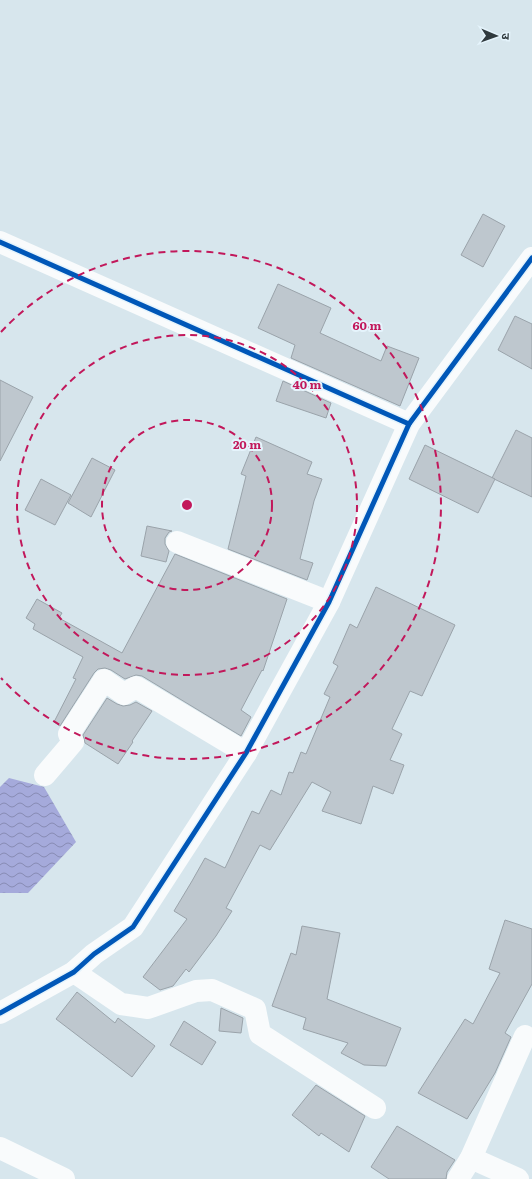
<svg xmlns="http://www.w3.org/2000/svg" width="532" height="1179" font-family="Literata,'Noto Sans Devanagari',serif">
  <style>
    .water { fill: url(#water-waves) }
    .building { fill: #bec7ce; stroke: #9aa3aa }
    .lines { fill: none; stroke-linecap: round; stroke-linejoin: round }
    .minor { stroke: #f9fbfc; stroke-width: 22 }
    .cycleway-casing { stroke: #e5f4fc; stroke-width: 8 }
    .cycleway { stroke: #0057b8; stroke-width: 5 }
    .ring { fill: none; stroke: #c2185b; stroke-width: 2; stroke-dasharray: 7 5 }
    .centre { fill: #c2185b; stroke: #e5f4fc; stroke-width: 2 }
    .ring-label { font-size: 12px; text-anchor: middle; font-weight: bold; fill: #c2185b; stroke: #e5f4fc; stroke-width: 4; stroke-linejoin: round; paint-order: stroke }
  </style>
  <defs>
    <pattern id="water-waves" width="16" height="10" patternUnits="userSpaceOnUse"><rect width="16" height="10" fill="#a5aadb"/><path d="M0 5q4-4 8 0t8 0" fill="none" stroke="#878bb3"/></pattern>
  </defs>
  <rect width="100%" height="100%" fill="#d7e6ed"/>
  <path class="water" d="M9 778 44 787 76 842 28 893H0V787Z"/>
  <g class="building">
    <path d="M483 214 505 226 483 267 461 255Z"/>
    <path d="M278 284 331 308 320 333 381 361 387 346 419 358 400 406 291 358 295 345 258 328Z"/>
    <path d="M515 316 532 324V369L498 350Z"/>
    <path d="M0 380 33 397 0 461Z"/>
    <path d="M283 381 331 403 326 418 276 401Z"/>
    <path d="M516 430 532 438V497L492 478Z"/>
    <path d="M256 437 312 462 307 474 322 479 314 501 300 559 313 563 307 580 228 549 246 476 241 474Z"/>
    <path d="M425 445 495 479 478 513 409 479Z"/>
    <path d="M92 458 115 470 91 517 68 503Z"/>
    <path d="M41 479 71 495 55 525 25 510Z"/>
    <path d="M147 526 172 531 169 532 165 538V544L169 551 166 562 141 556Z"/>
    <path d="M175 554 287 599 263 671 262 670 241 710 251 717 241 736 142 676 136 675 125 679 111 670 105 668 98 669 94 673 60 726 54 722 76 679 73 678 83 657 33 629 35 624 26 618 37 599 62 613 59 618 122 653Z"/>
    <path d="M376 587 455 625 422 696 410 691 392 729 402 734 390 760 404 765 393 794 373 786 361 824 322 811 331 792 312 782 270 850 260 845 226 908 232 911 216 936 189 972 186 969 173 986 160 990 143 977 187 919 174 911 192 881 205 858 225 868 252 811 259 814 271 790 281 795 289 772 293 773 301 752 306 754 330 697 324 694 338 666 333 663 350 624 357 628Z"/>
    <path d="M107 698 117 704 123 706 130 705 136 702 152 711 132 741 133 742 118 764 85 743 83 735Z"/>
    <path d="M505 920 532 929V984L505 1033 511 1037 495 1073 467 1119 418 1093 465 1019 473 1024 500 973 489 969Z"/>
    <path d="M302 926 340 933 327 999 401 1028 386 1066 364 1065 341 1053 348 1043 303 1029 306 1018 272 1006 291 953 296 955Z"/>
    <path d="M77 992 115 1023 118 1018 155 1046 132 1077 56 1019Z"/>
    <path d="M221 1008 243 1018 241 1033 219 1031Z"/>
    <path d="M184 1021 216 1042 202 1065 170 1045Z"/>
    <path d="M316 1085 365 1116 349 1152 321 1133 319 1136 292 1115Z"/>
    <path d="M397 1126 455 1160 447 1172 446 1179H389L371 1167Z"/>
  </g>
  <g class="lines">
    <g class="minor">
      <path d="M0 242 409 424"/>
      <path d="M177 542 329 602"/>
      <path d="M45 775 73 742 69 734 104 680 124 694 136 687 246 753"/>
      <path d="M74 972 121 1004 148 1008 196 991 212 990 255 1009 260 1034 375 1108"/>
      <path d="M0 1013 74 972 94 954 133 927 246 753 329 602 409 424 532 258"/>
      <path d="M0 1148 64 1179"/>
      <path d="M471 1158 518 1179"/>
      <path d="M458 1179 471 1158 525 1036"/>
    </g>
    <defs>
      <g id="cycleway">
        <path d="M0 242 409 424"/>
        <path d="M0 1013 74 972 94 954 133 927 246 753 329 602 409 424 532 258"/>
      </g>
    </defs>
    <use href="#cycleway" class="cycleway-casing"/>
    <use href="#cycleway" class="cycleway"/>
  </g>
  <g class="ring">
    <circle cx="187" cy="505" r="85"/>
    <circle cx="187" cy="505" r="170"/>
    <path d="M1 332A254 254 0 1 1 1 678"/>
  </g>
  <circle cx="187" cy="505" r="6" class="centre"/>
  <g class="ring-label">
    <text x="367" y="330">60 m</text>
    <text x="307" y="389">40 m</text>
    <text x="247" y="449">20 m</text>
  </g>
  <g transform="translate(496 36) rotate(92)" stroke="#e5f4fc" stroke-width="3" paint-order="stroke">
  <path d="M0-3L7 15L0 10L-7 15Z" fill="#303a3e"/>
  <text y="-6" font-size="11" font-weight="bold" text-anchor="middle" fill="#303a3e">उ</text>
  </g>
</svg>
